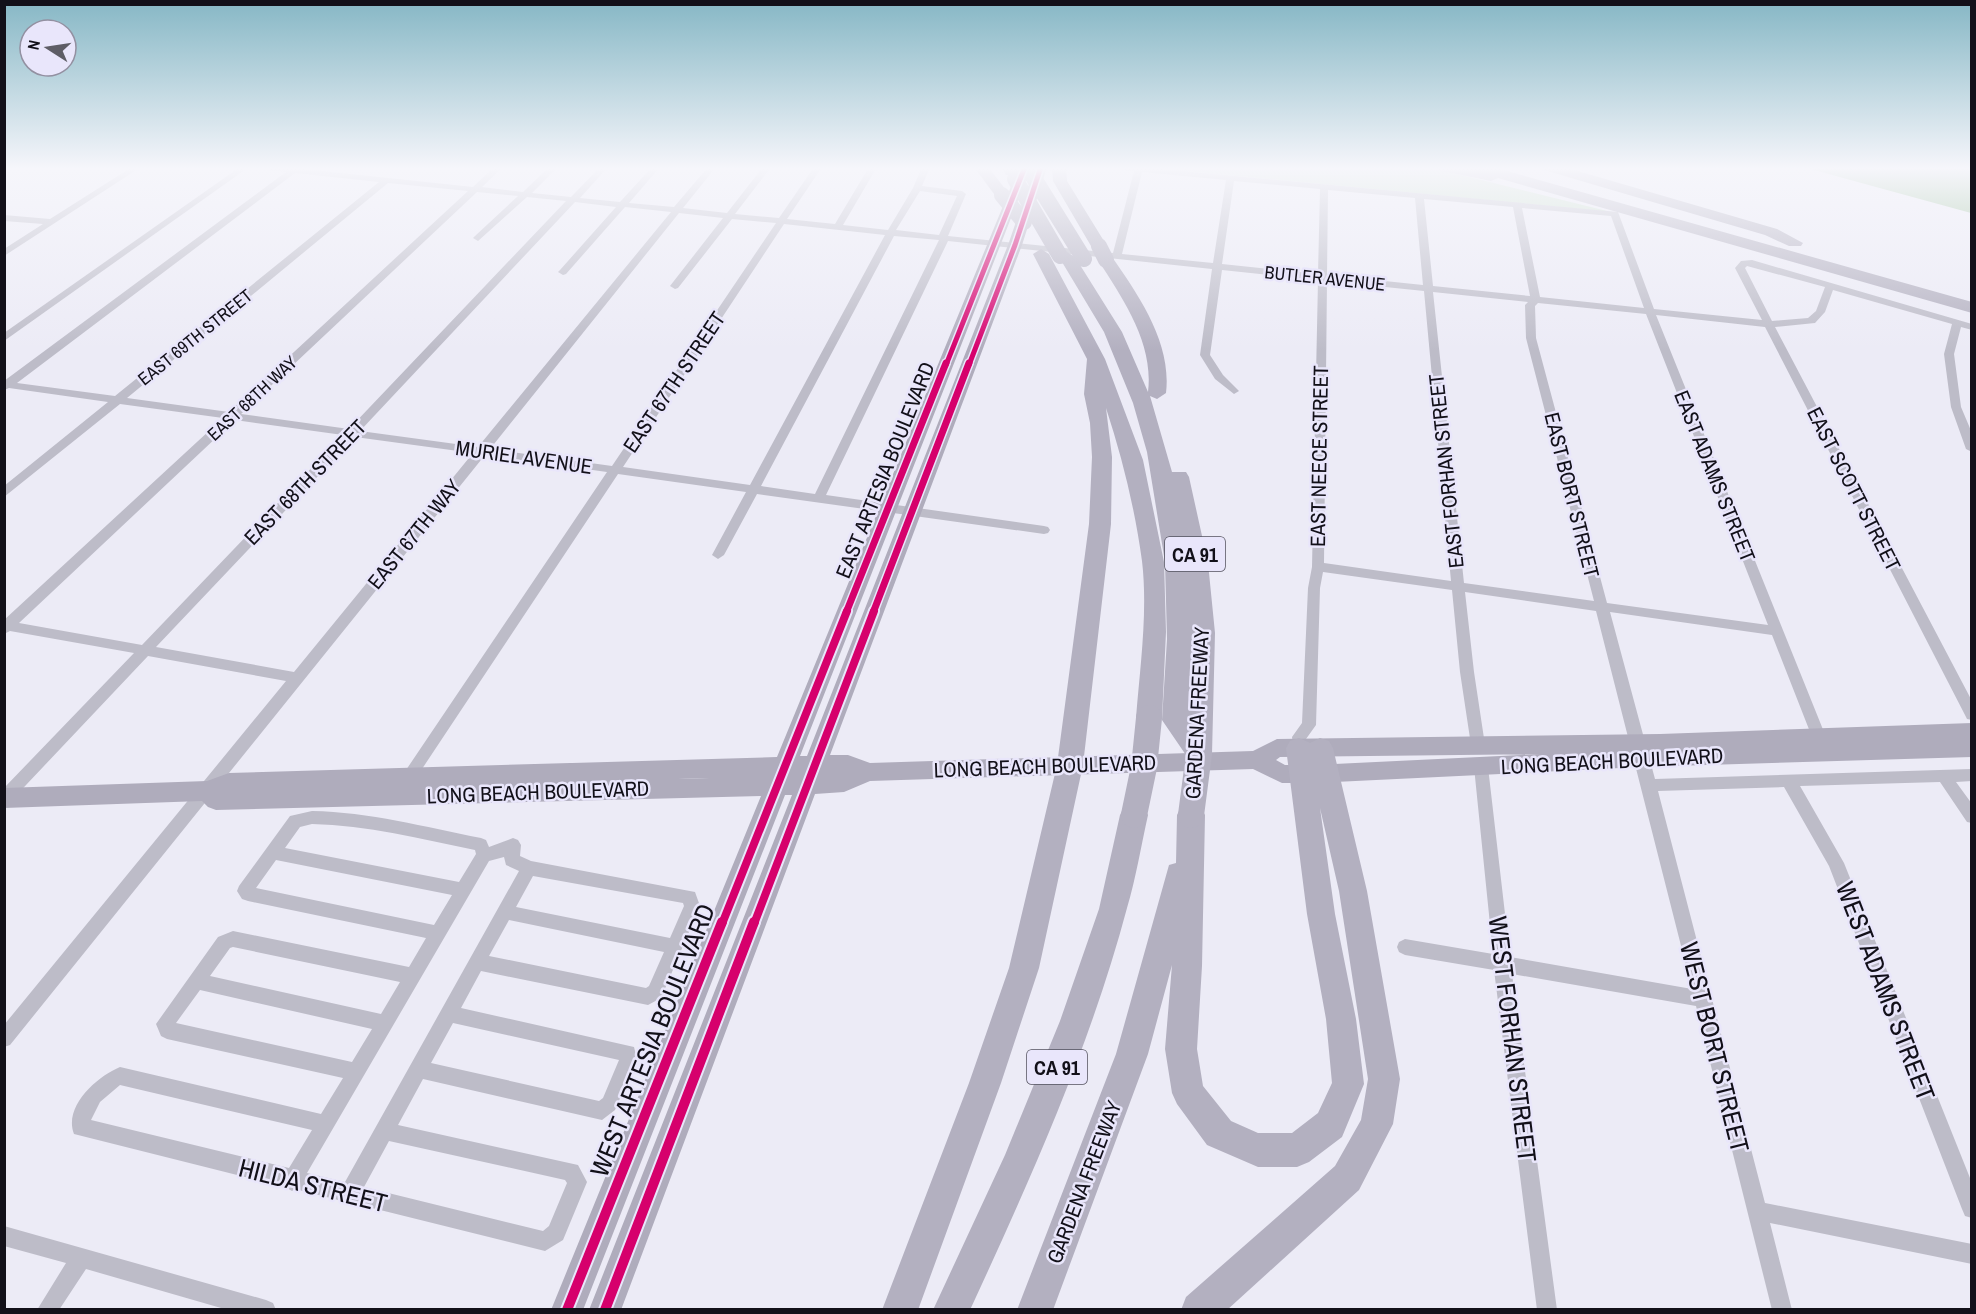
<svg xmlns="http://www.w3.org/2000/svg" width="1976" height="1314" font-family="'Archivo Narrow',sans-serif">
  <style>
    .green { fill: #c6dfc6 }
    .water { fill: #93bc90 }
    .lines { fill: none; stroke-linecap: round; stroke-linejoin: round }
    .minor { fill: #bdbcc8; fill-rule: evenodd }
    .primary { fill: #afacbc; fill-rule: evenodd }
    .motorway { fill: #b3b0c0; fill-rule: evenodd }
    .motorway-bridge-far1 { stroke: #b3b0c0; stroke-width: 16 }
    .motorway-bridge { stroke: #b3b0c0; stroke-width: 26 }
    .cycleway-far3-casing { stroke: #e9e6fb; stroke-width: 8 }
    .cycleway-far2-casing { stroke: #e9e6fb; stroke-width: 10 }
    .cycleway-far1-casing { stroke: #e9e6fb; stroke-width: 12 }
    .cycleway-casing { stroke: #e9e6fb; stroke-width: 14 }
    .cycleway-far3 { stroke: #d6006c; stroke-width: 5 }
    .cycleway-far2 { stroke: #d6006c; stroke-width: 7 }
    .cycleway-far1 { stroke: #d6006c; stroke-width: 8 }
    .cycleway { stroke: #d6006c; stroke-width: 10 }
    .labels { text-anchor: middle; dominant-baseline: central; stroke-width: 5; stroke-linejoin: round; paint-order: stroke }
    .far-street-label { font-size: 18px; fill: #121019; stroke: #e9e6fb }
    .shield { fill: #e9e6fb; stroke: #52505d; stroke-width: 1.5 }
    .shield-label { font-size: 20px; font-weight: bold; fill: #121019 }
    .street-label { font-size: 21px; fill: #121019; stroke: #e9e6fb }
    .near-street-label { font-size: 26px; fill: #121019; stroke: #e9e6fb }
  </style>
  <rect width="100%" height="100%" fill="#ecebf6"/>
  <path class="green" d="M1166 167H1429L1611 212 1166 169Z"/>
  <path class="water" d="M1803 167 1971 169V213Z"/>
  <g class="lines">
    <g class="minor">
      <path d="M132 167H141L4 256V249L43 224 4 221V215L50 219Z"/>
      <path d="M240 167H249L4 341V333Z"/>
      <path d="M257 167 294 168 473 187 494 167H503L482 187 523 192 549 167H558L532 193 571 197 600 167H608L580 198 620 202 652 167H660L629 203 674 207 708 167H716L683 208 727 213 763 167H771L735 214 779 218 814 167H822L787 219 835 224 869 167H877L843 225 888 230 913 188 922 167H930L922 186 962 191 966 194 948 236 1113 253 1134 171 1115 169 1111 167H1140L1618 212 1654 309 1762 320 1735 268 1741 261 1752 260 1972 324V330L1961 327 1954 354 1961 407 1972 433V452L1966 449 1951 407 1944 354 1952 324 1833 290 1825 312 1815 323 1775 327 1972 701V720L1967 719 1965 715 1765 327 1656 315 1826 737 1824 741H1814L1812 737 1772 635 1610 612 1655 779 1972 769V781L1956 782 1972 804V823L1967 822 1940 782 1800 786 1844 863 1972 1183V1218L1965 1216 1962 1209 1829 866 1784 787 1658 791 1765 1203 1972 1244V1264L1770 1223 1792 1310H1772L1696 1006 1512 974 1557 1310H1537L1494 970 1405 955 1399 952 1397 947 1399 942 1405 939 1493 954 1474 767 1476 763 1481 761 1486 763 1488 767 1510 957 1692 989 1596 611 1465 592 1474 672 1485 745 1483 749 1478 751 1473 749 1471 745 1460 672 1452 590 1323 572 1320 588 1316 725 1306 739 1304 752 1299 754 1294 752 1292 737 1302 723 1308 588 1312 567 1318 280 1222 270 1210 355 1223 375 1239 391 1234 394 1215 379 1200 355 1212 269 948 241 826 495 1044 526 1048 527 1050 530 1048 533 1044 534 757 494 724 555 718 559 712 555 746 492 618 474 414 781 409 783 404 781 402 777 404 773 607 472 485 455 10 1045 4 1047V1025L286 681 148 656 9 803 4 805V788L134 653 10 631 4 634V620L223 418 120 404 4 497V486L108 402 9 388 4 390V381L286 172 261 169ZM1142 172 1226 180 1213 263 1122 254ZM295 173 379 182 115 396 17 383ZM1234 181 1320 189 1318 274 1222 264ZM388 183 468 191 229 412 127 398ZM1328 190 1415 198 1423 285 1327 275ZM920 191 957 196 939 235 896 230ZM477 192 518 196 475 236 473 238 478 241 527 197 566 201 349 429 241 414ZM1424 199 1513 207 1530 296 1433 286ZM575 202 616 207 560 270 558 272 563 275 566 274 625 207 671 212 478 447 360 431ZM1522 208 1611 216 1644 308 1540 297ZM679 213 723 218 670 286 675 289 678 288 732 219 776 223 612 466 490 449ZM784 224 885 235 750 485 623 467ZM894 236 939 240 938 242 815 494 761 486ZM1747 266 1825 287 1816 311 1808 318 1772 321 1745 268ZM1327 281 1424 291 1451 581 1324 563ZM1433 292 1528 302 1525 305 1526 338 1594 601 1464 583ZM1538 303 1646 314 1768 625 1607 603 1536 338 1535 306ZM235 420 343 435 142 645 19 623ZM355 437 473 453 294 672 156 647Z"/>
      <path d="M312 811C369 812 425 827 481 838L486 840 489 847 513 838 518 840 521 845 520 856 531 861 695 892 700 906 661 998 648 1005 481 971 461 1008 634 1047 637 1059 615 1110 602 1120 423 1079 398 1125 578 1165 587 1182 563 1240 545 1251 352 1203 349 1205 342 1201 295 1189 292 1191 285 1187 74 1134C63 1106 98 1076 120 1067L321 1114 343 1078 167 1039 161 1036 156 1024 218 937 233 931 409 967 426 938 248 901 242 899 237 891 239 886 290 816ZM312 824C367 825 421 839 475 850L476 854 459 882 285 848 300 827ZM504 857 506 865 519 871 345 1182 307 1173 489 861ZM276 860 452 895 434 925 256 888ZM533 876 683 903 684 906 670 938 516 907ZM509 920 664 952 649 986 646 988 489 956ZM233 947 400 982 381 1014 210 976 230 948ZM200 990 372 1029 352 1062 176 1023ZM453 1023 619 1060 603 1098 599 1101 431 1063ZM120 1085 312 1130 289 1168 91 1120 100 1102ZM389 1141 565 1180 567 1183 549 1226 543 1231 364 1187Z"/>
      <path d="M4 1226 266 1300 273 1303 276 1310H228L86 1269 59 1310H37L66 1263 4 1246Z"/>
    </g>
    <path class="primary" d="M1019 167H1031L800 756H807L1008 245 1035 167H1047L1022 245 830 755H848L870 763 1253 751 1277 739 1660 734 1972 723V757L1641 767 1314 783H1282L1253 769 870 781 844 792 815 794 621 1310H589L792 795H785L583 1310H551L761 796 216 810 208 807 202 801 4 808V788L207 781 229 773 777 757ZM1540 754 1314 765H1285L1276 760 1280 757ZM769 776 678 779 770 776Z"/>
    <g class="motorway">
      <path d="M974 167H988L1010 195 1007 198H997Z"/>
      <path d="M1001 167H1015L1018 172 1016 175H1006Z"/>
      <path d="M1052 167H1066L1067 181 1107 246 1105 249 1099 251 1091 246 1053 181Z"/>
      <path d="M1435 167H1493L1972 302V313L1498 178 1491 181 1437 170Z"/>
      <path d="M1542 167H1564L1777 229 1803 243 1801 246H1789L1765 235 1544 170Z"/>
      <path d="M1041 249 1049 254 1105 359 1143 460 1164 562 1166 632 1162 718 1158 725 1149 728 1140 725 1136 718C1140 667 1148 612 1142 561 1135 509 1122 457 1106 408L1112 457 1111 524 1083 765 1039 968 1001 1083 918 1310H882L969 1083 1009 968 1057 765 1089 524 1092 457 1090 423 1084 394 1087 359 1033 254Z"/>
      <path d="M1067 252 1075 257 1122 332 1148 392C1154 343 1123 299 1098 260L1100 257H1112C1139 296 1172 343 1166 393L1157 399 1150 396 1172 472H1186L1189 477 1208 563 1215 633 1212 754 1208 761 1199 765 1190 761 1162 720 1167 639 1165 562 1147 452 1133 403 1104 332 1059 257Z"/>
      <path d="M1299 738 1310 743 1320 738 1329 741 1333 748 1367 891 1400 1079 1393 1124 1359 1190 1227 1310H1181L1186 1297 1335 1166 1361 1120 1368 1079 1339 891 1320 808 1335 914 1356 1019 1364 1084 1342 1137 1309 1162 1297 1167H1258L1207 1145 1177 1104 1172 1093 1165 1049 1172 965 1148 1054 1053 1310H1017L1116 1054 1169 865 1176 863 1177 815 1181 807 1191 804 1201 807 1205 815 1202 966 1197 1049 1203 1086 1231 1121 1258 1133H1292L1318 1113 1332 1083 1326 1019 1307 914 1286 748 1290 741Z"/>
      <path d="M1134 804 1144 807 1148 815C1141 846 1136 878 1127 908 1090 1047 1030 1180 970 1310H933L1005 1155 1060 1021 1099 909 1120 815 1124 807Z"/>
    </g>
    <g class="motorway-bridge-far1">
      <path d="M1027 167 1084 259"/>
      <path d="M1015 179 1060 256"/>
      <path d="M1002 195 1024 222"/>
      <path d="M1099 246 1106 260"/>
    </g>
    <g class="motorway-bridge">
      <path d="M1134 815 1144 767 1149 718"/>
      <path d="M1191 815 1199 754"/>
    </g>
    <defs>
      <g id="cycleway-far3">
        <path d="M946 365 1025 167"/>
        <path d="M969 365 1015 245 1041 167"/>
      </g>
      <g id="cycleway-far2">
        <path d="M846 613 946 363"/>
        <path d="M873 613 969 363"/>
      </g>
      <g id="cycleway-far1">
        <path d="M722 924 847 611"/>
        <path d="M754 924 874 611"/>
      </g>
      <g id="cycleway">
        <path d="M567 1310 722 922"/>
        <path d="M605 1310 754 922"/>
      </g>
    </defs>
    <use href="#cycleway-far3" class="cycleway-far3-casing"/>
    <use href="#cycleway-far2" class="cycleway-far2-casing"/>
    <use href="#cycleway-far1" class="cycleway-far1-casing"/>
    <use href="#cycleway" class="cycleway-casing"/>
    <use href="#cycleway-far3" class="cycleway-far3"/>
    <use href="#cycleway-far2" class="cycleway-far2"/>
    <use href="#cycleway-far1" class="cycleway-far1"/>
    <use href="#cycleway" class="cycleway"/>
  </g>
  <linearGradient id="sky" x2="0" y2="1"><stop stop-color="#86b7c5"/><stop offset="0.48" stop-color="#f6f6fb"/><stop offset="1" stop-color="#f6f6fb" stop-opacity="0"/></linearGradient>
  <rect width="1976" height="351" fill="url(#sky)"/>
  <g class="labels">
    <g class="far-street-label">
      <text transform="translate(1325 278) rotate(6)">BUTLER AVENUE</text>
      <text transform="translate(195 337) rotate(-39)">EAST 69TH STREET</text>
      <text transform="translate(252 398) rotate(-43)">EAST 68TH WAY</text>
    </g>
    <g class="shield">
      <rect x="1165" y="537" width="60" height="34" rx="4.5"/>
      <rect x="1027" y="1050" width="60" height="34" rx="4.5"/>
    </g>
    <g class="shield-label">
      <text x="1195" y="554">CA 91</text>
      <text x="1057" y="1067">CA 91</text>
    </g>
    <g class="street-label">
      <text transform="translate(674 382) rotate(-56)">EAST 67TH STREET</text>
      <text transform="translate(1319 456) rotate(-89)">EAST NEECE STREET</text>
      <text transform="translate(524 457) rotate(8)">MURIEL AVENUE</text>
      <text transform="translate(885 470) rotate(-68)">EAST ARTESIA BOULEVARD</text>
      <text transform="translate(1446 471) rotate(-96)">EAST FORHAN STREET</text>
      <text transform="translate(1715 476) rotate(68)">EAST ADAMS STREET</text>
      <text transform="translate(305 482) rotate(-46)">EAST 68TH STREET</text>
      <text transform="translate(1854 489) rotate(63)">EAST SCOTT STREET</text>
      <text transform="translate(1572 495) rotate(76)">EAST BORT STREET</text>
      <text transform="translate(414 534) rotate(-51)">EAST 67TH WAY</text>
      <text transform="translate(1197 713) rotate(-87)">GARDENA FREEWAY</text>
      <text transform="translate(1612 761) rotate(-3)">LONG BEACH BOULEVARD</text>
      <text transform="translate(1045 766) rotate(-2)">LONG BEACH BOULEVARD</text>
      <text transform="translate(538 792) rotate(-2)">LONG BEACH BOULEVARD</text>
      <text transform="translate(1084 1182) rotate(-69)">GARDENA FREEWAY</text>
    </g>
    <g class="near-street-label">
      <text transform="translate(1886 991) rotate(69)">WEST ADAMS STREET</text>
      <text transform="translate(1513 1039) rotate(83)">WEST FORHAN STREET</text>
      <text transform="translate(652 1040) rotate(-68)">WEST ARTESIA BOULEVARD</text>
      <text transform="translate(1715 1047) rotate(76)">WEST BORT STREET</text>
      <text transform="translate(313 1185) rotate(14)">HILDA STREET</text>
    </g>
  </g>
  <rect width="1976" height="1314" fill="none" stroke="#121019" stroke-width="12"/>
  <g transform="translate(48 48) rotate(282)"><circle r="28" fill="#e9e6fb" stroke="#9390a1" stroke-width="1.5"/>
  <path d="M0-4.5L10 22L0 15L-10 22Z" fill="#5e5d66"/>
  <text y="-9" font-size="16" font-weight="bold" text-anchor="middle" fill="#121019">N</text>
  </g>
</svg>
